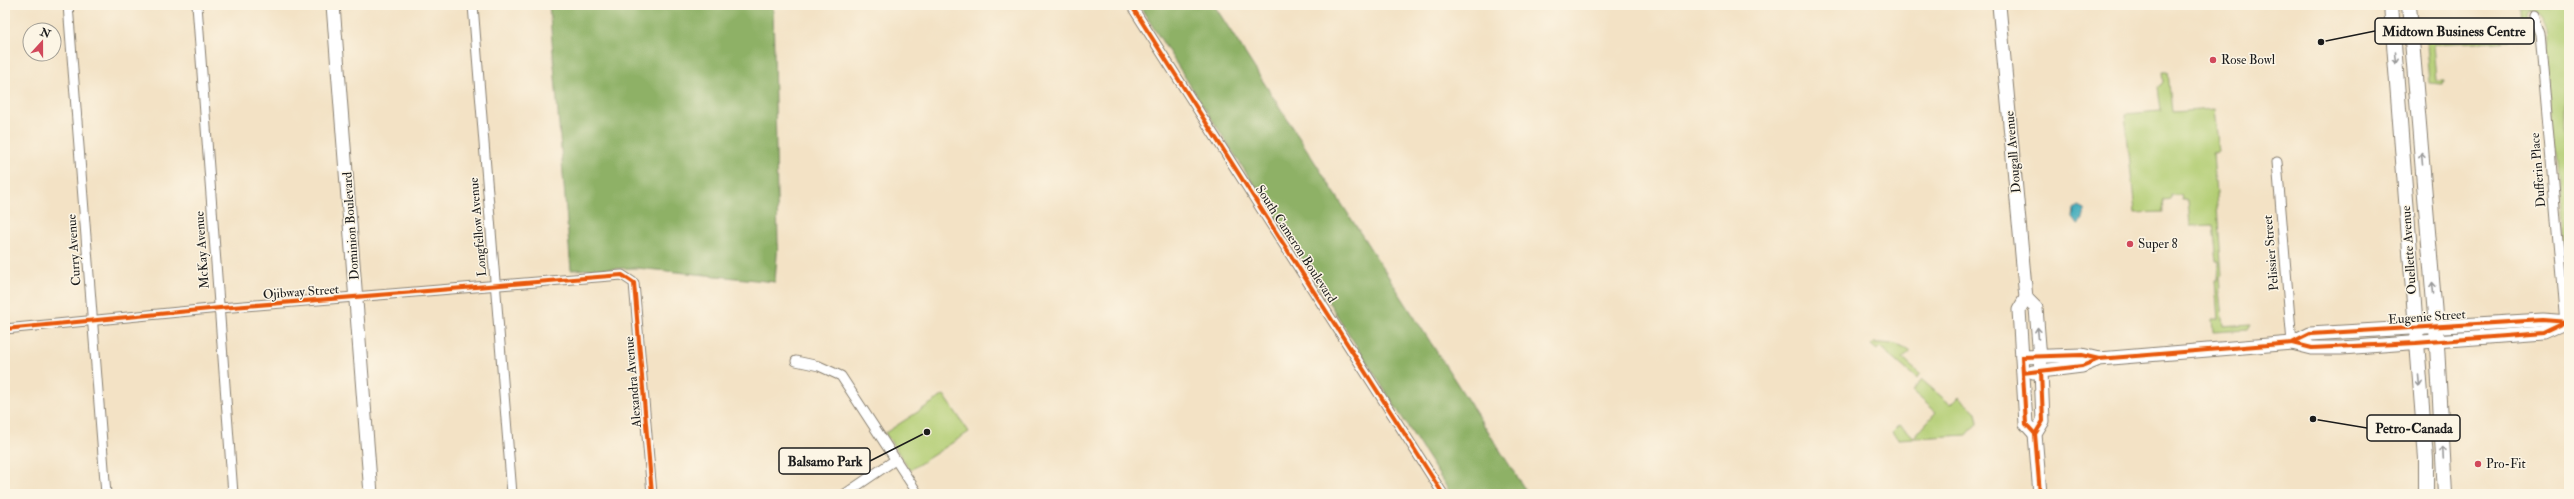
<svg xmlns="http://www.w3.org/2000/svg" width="2574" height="499" font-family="'IM FELL Double Pica',serif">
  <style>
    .green { fill: #b3ce74; stroke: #687548 }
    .forest { fill: #8eb166; stroke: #556641 }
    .water { fill: #3caabb; stroke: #2c636c }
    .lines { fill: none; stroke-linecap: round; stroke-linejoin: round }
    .street-casing { stroke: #887f70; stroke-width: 11 }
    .secondary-casing { stroke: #887f70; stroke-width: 15 }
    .primary-casing { stroke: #887f70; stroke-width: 16 }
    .street { stroke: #fff; stroke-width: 9 }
    .secondary { stroke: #fff; stroke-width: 13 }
    .primary { stroke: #fff; stroke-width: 14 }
    .cycleway-casing { stroke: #fcf5e5; stroke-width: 6 }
    .cycleway { stroke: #e8590c; stroke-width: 4 }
    .oneway { stroke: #999 }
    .poi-dot { fill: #d1495b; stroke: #fcf5e5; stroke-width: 1.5 }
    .labels { text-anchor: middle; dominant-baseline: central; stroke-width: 3; stroke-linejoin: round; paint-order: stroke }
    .poi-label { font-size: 13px; fill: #1c1c1c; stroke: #fcf5e5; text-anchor: start }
    .street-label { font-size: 13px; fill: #1c1c1c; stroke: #fcf5e5 }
    .leader { fill: none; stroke: #1c1c1c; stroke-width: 1.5 }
    .callout-dot { fill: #1c1c1c; stroke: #fcf5e5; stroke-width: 1.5 }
    .callout { fill: #fcf5e5; stroke: #1c1c1c; stroke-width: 1.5 }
    .callout-label { font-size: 14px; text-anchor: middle; font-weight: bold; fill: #1c1c1c }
  </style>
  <rect width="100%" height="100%" fill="#fcf5e5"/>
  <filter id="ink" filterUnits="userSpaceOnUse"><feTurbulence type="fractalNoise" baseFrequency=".025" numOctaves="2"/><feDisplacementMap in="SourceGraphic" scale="8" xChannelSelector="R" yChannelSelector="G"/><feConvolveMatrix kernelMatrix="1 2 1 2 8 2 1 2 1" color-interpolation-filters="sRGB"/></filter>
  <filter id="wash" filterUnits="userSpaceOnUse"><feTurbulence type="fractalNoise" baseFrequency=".012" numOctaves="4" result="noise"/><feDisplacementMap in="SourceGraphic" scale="16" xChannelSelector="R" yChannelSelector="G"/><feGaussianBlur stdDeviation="0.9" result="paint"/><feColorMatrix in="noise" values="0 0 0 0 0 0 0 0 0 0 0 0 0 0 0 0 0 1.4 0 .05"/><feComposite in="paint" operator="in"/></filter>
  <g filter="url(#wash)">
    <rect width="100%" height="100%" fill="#f3e2c5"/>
    <g class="green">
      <path d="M2520 5H2569V302L2547 28C2544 17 2541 9 2528 7L2525 11 2528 25 2535 30 2534 39 2433 44 2436 80H2444L2443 84 2429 83 2425 32 2437 30 2438 38 2513 32 2512 25 2521 23Z"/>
      <path d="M2162 72H2168L2172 112 2214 109 2219 152 2213 153 2222 275 2220 276 2221 289 2219 290 2223 327 2250 325 2247 330 2213 332 2212 319H2218L2215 280H2218L2219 261H2217L2213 225 2190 226 2188 200H2182L2181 195H2170V199L2163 200 2164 212 2135 213 2125 114 2161 111 2158 88 2163 82Z"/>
      <path d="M1873 343C1887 343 1898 343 1910 352L1902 358 1921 375 1917 379 1880 347 1877 350 1871 345Z"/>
      <path d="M1922 380 1950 404 1958 396 1976 412 1978 422 1967 435 1898 439 1892 433 1900 425 1914 437 1936 412 1912 391Z"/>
      <path d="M944 395 969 432 910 470 885 433Z"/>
    </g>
    <g class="forest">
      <path d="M549 5H773L778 243 775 282 637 268 571 270Z"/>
      <path d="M1139 5H1214L1528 494H1451Z"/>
    </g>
    <path class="water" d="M2078 206 2084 209C2085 213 2083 223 2078 225L2073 218 2074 209Z"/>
  </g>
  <g filter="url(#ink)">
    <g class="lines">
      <defs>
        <g id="street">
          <path d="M68 5 106 494"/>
          <path d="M197 5 233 494"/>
          <path d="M473 5 512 494"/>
          <path d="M1131 5 1443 494"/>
          <path d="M2534 16 2540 34 2565 323"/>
          <path d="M2277 162 2292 343"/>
          <path d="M5 329 220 308 622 275 634 283 652 494"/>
          <path d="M796 361 819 366 841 376 918 494"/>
          <path d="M845 494 895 460"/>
        </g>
        <g id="secondary">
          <path d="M333 5 371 494"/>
          <path d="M1999 5 2026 298 2019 310 2026 424 2035 434"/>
          <path d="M2026 298 2036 308 2041 371 2043 421 2035 434 2040 494"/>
          <path d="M2292 343 2312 348H2342L2502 336 2543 333 2565 323"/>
          <path d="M2022 357 2082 355 2099 359 2292 343 2310 334 2543 320 2569 322"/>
          <path d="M2033 372 2082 366 2099 359"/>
        </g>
        <g id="primary">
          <path d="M2391 5 2426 459V494"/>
          <path d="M2409 5 2436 327 2445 494"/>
        </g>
      </defs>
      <use href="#street" class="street-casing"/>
      <use href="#secondary" class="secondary-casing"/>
      <use href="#primary" class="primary-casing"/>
      <use href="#street" class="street"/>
      <use href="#secondary" class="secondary"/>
      <use href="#primary" class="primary"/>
      <defs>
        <g id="cycleway">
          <path d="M1131 5 1443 494"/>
          <path d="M5 329 220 308 622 275 634 283 652 494"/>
          <path d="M2292 343 2312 348 2416 343 2543 333 2564 323"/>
          <path d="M2023 373 2082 366 2099 359"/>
          <path d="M2035 434 2026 424 2022 357 2082 355 2099 359 2292 343 2310 334 2543 320 2569 322"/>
          <path d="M2040 494 2035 434 2043 421 2041 371"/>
        </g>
      </defs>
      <use href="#cycleway" class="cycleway-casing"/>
      <use href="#cycleway" class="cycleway"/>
    </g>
    <defs><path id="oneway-shaft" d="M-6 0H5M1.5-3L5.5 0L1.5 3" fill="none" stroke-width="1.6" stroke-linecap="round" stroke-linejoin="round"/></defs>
    <g class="oneway">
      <use href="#oneway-shaft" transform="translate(2395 58) rotate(85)"/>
      <use href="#oneway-shaft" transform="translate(2422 158) rotate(-95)"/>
      <use href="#oneway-shaft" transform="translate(2433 288) rotate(-95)"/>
      <use href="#oneway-shaft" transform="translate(2038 333) rotate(-95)"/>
      <use href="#oneway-shaft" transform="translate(2419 381) rotate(85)"/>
      <use href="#oneway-shaft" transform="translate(2443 453) rotate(-93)"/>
    </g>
  </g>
  <g class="poi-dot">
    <circle cx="2213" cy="60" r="4"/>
    <circle cx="2130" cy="244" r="4"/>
    <circle cx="2478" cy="464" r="4"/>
  </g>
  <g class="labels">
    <g class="poi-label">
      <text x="2221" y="60">Rose Bowl</text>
      <text x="2138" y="244">Super 8</text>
      <text x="2486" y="464">Pro-Fit</text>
    </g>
    <g class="street-label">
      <text transform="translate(2013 152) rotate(-95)">Dougall Avenue</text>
      <text transform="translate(2538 170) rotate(-95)">Dufferin Place</text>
      <text transform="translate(351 226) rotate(-94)">Dominion Boulevard</text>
      <text transform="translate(478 227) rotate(-95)">Longfellow Avenue</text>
      <text transform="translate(1296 244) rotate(57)">South Cameron Boulevard</text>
      <text transform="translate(74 250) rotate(-94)">Curry Avenue</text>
      <text transform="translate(202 250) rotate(-94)">McKay Avenue</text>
      <text transform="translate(2409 250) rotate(-94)">Ouellette Avenue</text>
      <text transform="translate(2271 253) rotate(-95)">Pelissier Street</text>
      <text transform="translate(301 292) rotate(-4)">Ojibway Street</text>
      <text transform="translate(2427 317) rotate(-4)">Eugenie Street</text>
      <text transform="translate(633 382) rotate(-95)">Alexandra Avenue</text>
    </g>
  </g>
  <path class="leader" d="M2321 42L2375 31M2313 419L2367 428M927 432L870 461"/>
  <g class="callout-dot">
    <circle cx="2321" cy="42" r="4"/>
    <circle cx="2313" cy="419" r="4"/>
    <circle cx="927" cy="432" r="4"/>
  </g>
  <g class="callout">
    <rect x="2375" y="18" width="159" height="26" rx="4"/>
    <rect x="2367" y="415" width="93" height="26" rx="4"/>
    <rect x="779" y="448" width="91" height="26" rx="4"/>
  </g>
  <g class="callout-label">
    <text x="2454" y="36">Midtown Business Centre</text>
    <text x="2414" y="433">Petro-Canada</text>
    <text x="825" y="466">Balsamo Park</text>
  </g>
  <rect width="2574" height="499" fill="none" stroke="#fcf5e5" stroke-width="20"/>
  <g transform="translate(42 42) rotate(21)"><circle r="19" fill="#fcf5e5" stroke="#a29e95"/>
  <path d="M0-3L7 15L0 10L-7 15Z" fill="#d1495b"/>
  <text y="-6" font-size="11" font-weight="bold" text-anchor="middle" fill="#1c1c1c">N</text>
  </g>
</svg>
